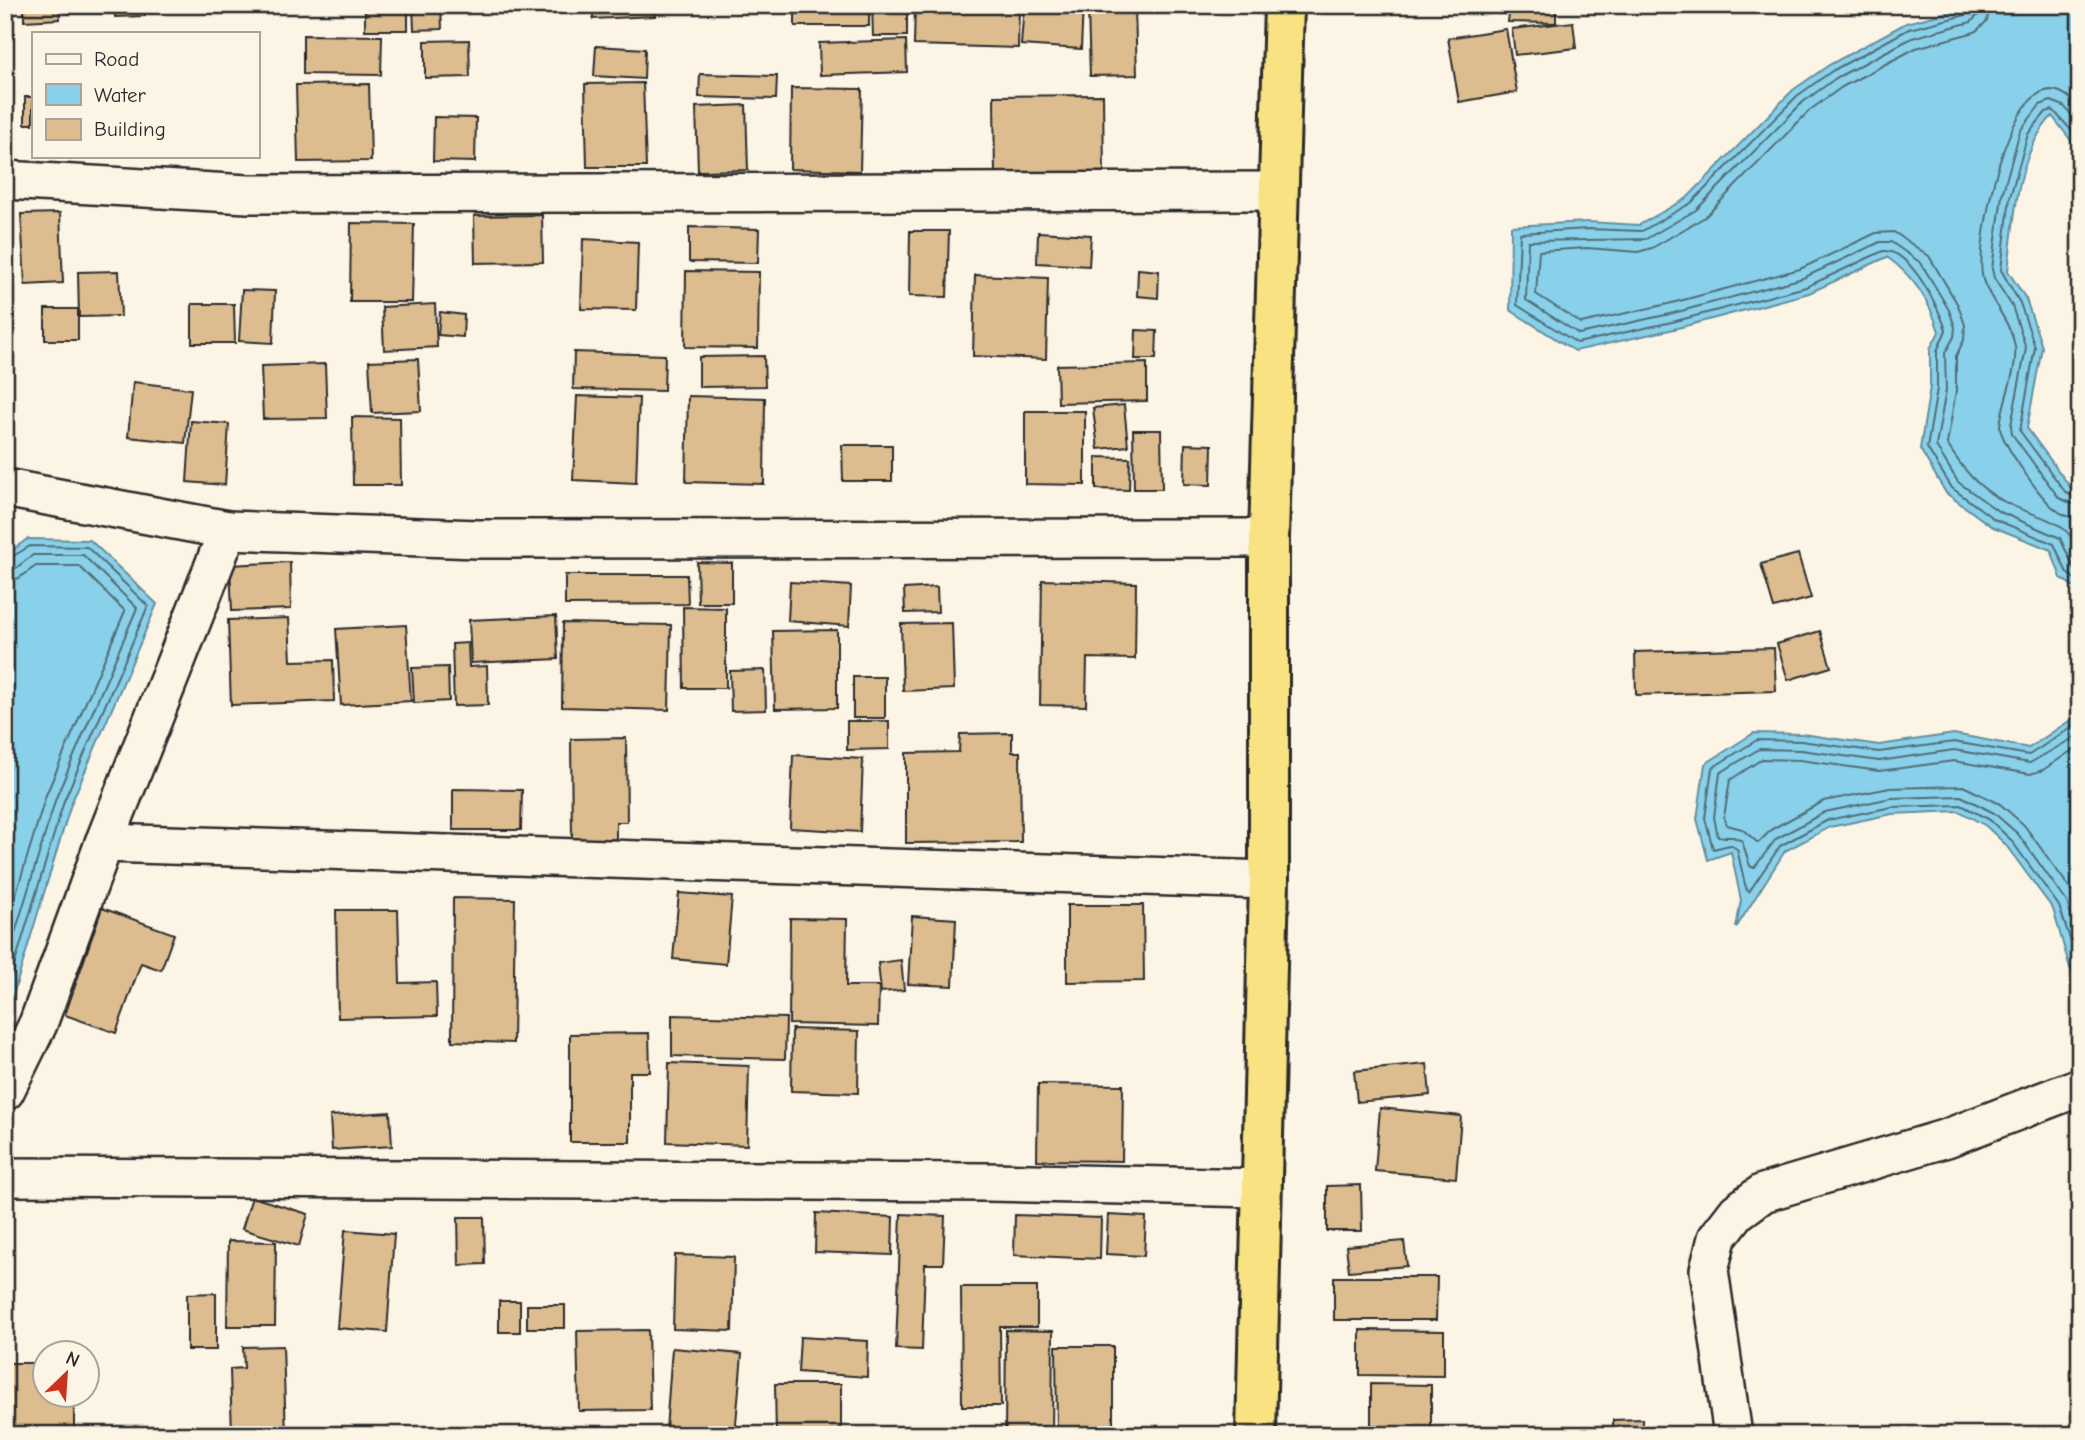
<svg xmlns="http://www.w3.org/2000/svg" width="2085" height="1440" font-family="'Comic Neue',sans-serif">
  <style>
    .water { fill: #89d1ea; stroke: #638f9e; stroke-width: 2 }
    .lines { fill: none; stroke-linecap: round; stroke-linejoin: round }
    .shore { stroke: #516d77; stroke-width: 2 }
    .building { fill: #ddbd90; stroke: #2b2b2b; stroke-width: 2 }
    .street-casing { stroke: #2b2b2b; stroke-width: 42 }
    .highway-casing { stroke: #2b2b2b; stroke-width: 44 }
    .street { stroke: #fcf5e5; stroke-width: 37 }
    .highway { stroke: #f8e281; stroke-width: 38 }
  </style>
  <rect width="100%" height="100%" fill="#fcf5e5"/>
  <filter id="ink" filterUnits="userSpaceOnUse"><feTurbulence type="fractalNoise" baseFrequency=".0143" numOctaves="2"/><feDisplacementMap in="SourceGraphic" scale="14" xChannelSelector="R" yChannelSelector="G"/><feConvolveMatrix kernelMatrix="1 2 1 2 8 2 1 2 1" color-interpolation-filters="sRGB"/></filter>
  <g filter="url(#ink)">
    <g class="water">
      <path d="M1977 5H2080V152L2052 116C2016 155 2014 220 2008 271L2026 299 2042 347 2027 428 2071 488 2080 493V591L2061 578 2051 550 1991 526 1946 493 1920 449 1930 387V349L1939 332C1930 301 1912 275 1887 257L1809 293 1674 329 1575 351 1510 310 1511 226 1588 222 1639 225 1687 198 1793 90 1829 65 1906 23Z"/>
      <path d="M27 539 90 540 157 604 71 804 10 1005 5 1001V556Z"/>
      <path d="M2075 717 2080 720V981L2070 968 2053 909 2005 844 1986 826 1959 811 1892 814 1830 827 1785 851 1736 928 1741 900 1731 852 1708 860 1697 819 1705 764 1754 733 1802 734 1879 745 1954 734 2029 748Z"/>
    </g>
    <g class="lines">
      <g class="shore">
        <path d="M1971 5 1966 15 1909 29 1832 71 1797 96 1691 203 1642 231 1588 229 1520 233 1517 305 1577 343 1672 322 1806 287 1883 251C1910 248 1939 308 1946 330L1937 351V389L1927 448 1952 488 1994 519 2054 544 2067 573 2080 583"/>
        <path d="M1980 5 1978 15 1971 22 1912 38 1836 78 1803 102 1696 210 1646 239 1528 241 1526 300 1579 334 1670 314 1803 278 1880 242H1891L1921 263 1949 310 1955 327 1954 337 1945 353 1946 390 1936 446 1958 482 1998 511 2060 538 2074 568 2080 572"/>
        <path d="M1990 5 1987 21 1975 32 1916 48 1842 87 1810 110 1705 217 1652 248 1638 252 1587 248 1539 251 1536 294 1581 323 1668 304 1800 269 1876 233 1894 232 1929 256 1958 305 1965 325 1964 340 1956 356V391L1947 444C1962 468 1977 487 2003 501 2034 519 2065 514 2080 553"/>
        <path d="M2080 109C2016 27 1976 237 1982 275 1985 295 2011 320 2015 347 2018 370 2002 402 2000 426 2000 442 2042 499 2055 509 2062 515 2071 518 2080 518"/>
        <path d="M2080 126 2064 106 2051 101 2040 105 2020 131 2002 195 1992 269 1994 278 2012 306 2026 348 2011 425 2012 434 2059 498 2080 507"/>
        <path d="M2080 140 2053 110 2046 112 2028 134 2010 197 2001 270 2020 303 2035 347 2020 431 2066 493 2080 499"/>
        <path d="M5 561 30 546 87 547 148 606 64 801 5 996"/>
        <path d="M5 570 16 568 33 555H83L137 608 56 798 5 966"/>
        <path d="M5 581 19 578 36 566H79L125 611 46 795 5 930"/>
        <path d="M2080 725 2074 726 2029 755 1954 742 1879 752 1801 741 1757 740 1712 768 1705 818 1713 849 1730 845 1737 849 1746 889 1749 892 1780 846 1828 820 1892 807 1961 805 1990 820 2011 840 2059 906 2080 969"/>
        <path d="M2080 734 2030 763 1954 750 1879 761 1801 750 1759 749 1720 773 1714 817 1718 837H1733L1742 841 1750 866 1754 868 1776 839 1825 812 1891 798 1961 796 1994 813 2018 834 2067 902 2080 945"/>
        <path d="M2080 745 2043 770 2030 774 1954 761 1879 771 1800 760 1762 759 1730 780 1724 817 1727 825 1742 829 1758 843 1772 829 1824 801 1890 788 1963 786 2000 804 2024 825 2075 895 2080 907"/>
      </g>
    </g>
    <g class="building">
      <path d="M24 5H59L60 19 24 21Z"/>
      <rect x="68" y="5" width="37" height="8"/>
      <path d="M114 5H144L145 16 115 17Z"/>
      <rect x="365" y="5" width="43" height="25"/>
      <path d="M413 5H441L442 29 414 30Z"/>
      <path d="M593 5H655V16L593 19Z"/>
      <rect x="795" y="5" width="74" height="21"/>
      <path d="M872 5H907V36H873Z"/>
      <path d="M915 5H1019L1018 48 914 45Z"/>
      <path d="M1024 5H1083L1081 49 1021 45Z"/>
      <path d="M1462 5H1556V23L1508 22 1509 14 1462 13Z"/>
      <path d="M1088 9H1135L1137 75 1090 76Z"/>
      <path d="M1573 22 1576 48 1515 55 1512 29Z"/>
      <path d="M1506 29 1517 92 1459 102 1448 38Z"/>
      <path d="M303 35 382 36 381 75 303 74Z"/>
      <path d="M469 40 470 77 425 78V41Z"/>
      <path d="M906 40 907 72 820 75 819 43Z"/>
      <path d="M596 46 645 49 644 79 594 76Z"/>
      <path d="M700 74 777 76 776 99 699 97Z"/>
      <path d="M643 83 646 167H587L585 84Z"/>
      <path d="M369 84 371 161 298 162 296 85Z"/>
      <path d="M791 88 862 89 860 171 790 169Z"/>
      <path d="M1103 95 1104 176 995 177 994 96Z"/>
      <rect x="25" y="97" width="8" height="27"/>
      <path d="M746 105 748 170 698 171 696 107Z"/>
      <path d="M434 117 476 118 475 162 433 161Z"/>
      <path d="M60 213 63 283 25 285 21 214Z"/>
      <path d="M542 215 543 262 475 263 474 216Z"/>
      <path d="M351 223 414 224 412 302H350Z"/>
      <path d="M689 227 759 229 758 263 689 262Z"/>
      <path d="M910 231H949L947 297 909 296Z"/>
      <path d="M1038 232 1091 235 1089 266 1037 263Z"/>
      <path d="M583 239 638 242 636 310 581 309Z"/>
      <path d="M1138 269 1159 271 1158 298 1137 296Z"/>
      <path d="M119 271 121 316 79 317 78 272Z"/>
      <path d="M686 271 759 272 758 348 685 347Z"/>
      <path d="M975 275 1048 278 1046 359 973 356Z"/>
      <path d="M242 290 275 291 273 343 239 341Z"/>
      <path d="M192 304H234L235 343H192Z"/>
      <path d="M435 304 437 347 384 350 382 307Z"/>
      <rect x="45" y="309" width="33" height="31"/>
      <path d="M440 312 464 315 463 337 438 335Z"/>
      <path d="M1136 330 1157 331 1156 359H1135Z"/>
      <path d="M574 352 665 355 664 391 573 389Z"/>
      <path d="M764 356 765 386 699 387V357Z"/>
      <path d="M418 359 421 411 372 413 369 361Z"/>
      <path d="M1147 363V401L1058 403 1057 365Z"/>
      <path d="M325 364 327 418 263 419 261 366Z"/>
      <path d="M133 382 191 389 185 443 128 437Z"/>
      <path d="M577 396 639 398 636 483 573 480Z"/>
      <path d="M688 396 765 398 764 484 686 482Z"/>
      <path d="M1124 405 1128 446 1098 449 1093 408Z"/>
      <path d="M1025 411H1085V485L1025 484Z"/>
      <path d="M352 417 400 418 401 485H353Z"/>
      <path d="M191 421 229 424 225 485 187 482Z"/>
      <path d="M1133 430H1161L1162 489H1134Z"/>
      <path d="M1185 444 1212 445 1211 485 1184 484Z"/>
      <path d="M842 445H892V481H843Z"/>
      <path d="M1096 457 1130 458 1129 490 1096 489Z"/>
      <path d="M1798 554 1811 598 1774 608 1761 564Z"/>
      <path d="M290 562 291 609 232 611 230 565Z"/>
      <path d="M697 562 732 563V603H698Z"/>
      <path d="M565 575H687L688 604 565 605Z"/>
      <path d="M1042 580 1136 583 1135 659 1087 658 1086 706 1040 705Z"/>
      <path d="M790 582 851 586 849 626 788 621Z"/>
      <path d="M937 587 938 612 905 613 904 589Z"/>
      <path d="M683 607 726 608V688H684Z"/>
      <path d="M556 616 558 659 471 663 469 620Z"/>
      <path d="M289 618 291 661 333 660 334 701 231 705 228 620Z"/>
      <path d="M563 623 671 625 669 710 562 707Z"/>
      <path d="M952 623 954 689 903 691 901 624Z"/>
      <path d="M406 625 411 701 341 705 336 629Z"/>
      <path d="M837 630V708L775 709 773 631Z"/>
      <path d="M1820 631 1831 667 1788 680 1777 644Z"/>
      <path d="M468 643 469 667 487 666 488 705 454 706 452 644Z"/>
      <path d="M1774 648 1776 691 1636 695 1635 652Z"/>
      <path d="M448 667 449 701 414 703 412 668Z"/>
      <path d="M765 670 766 710 731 711 730 671Z"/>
      <rect x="853" y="677" width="32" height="41"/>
      <path d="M847 721H889V749L847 750Z"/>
      <path d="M1012 733V752H1020L1021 842 906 843V753L959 752 960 734Z"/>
      <path d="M626 738 627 822H616V839H572L571 739Z"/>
      <path d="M793 755 863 759 860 832 790 828Z"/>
      <path d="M453 789 522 790 521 830H453Z"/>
      <path d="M679 893 732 897 726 964 673 959Z"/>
      <path d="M453 898 515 899 513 1043 452 1041Z"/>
      <path d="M1067 905H1143L1144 981 1067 982Z"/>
      <path d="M102 908 174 934 161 970 141 963 116 1033 65 1015Z"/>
      <path d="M336 910H398L400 983 436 982 437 1016 338 1018Z"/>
      <path d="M912 916 956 919 953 986 908 984Z"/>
      <path d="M790 918 847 919 846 986H879L878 1026 789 1024Z"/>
      <path d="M901 960 904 990 881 992 878 963Z"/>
      <path d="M672 1015 786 1018 785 1059 672 1056Z"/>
      <path d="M5 1019 16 1029 5 1041Z"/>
      <path d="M792 1029 859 1031 858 1093 791 1091Z"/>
      <path d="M649 1033 650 1072H630V1142H570V1034Z"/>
      <path d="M669 1063 749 1066 747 1145 667 1142Z"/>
      <path d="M1427 1064 1430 1095 1357 1102 1354 1071Z"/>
      <path d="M1038 1084 1123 1085 1122 1161 1037 1160Z"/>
      <path d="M1380 1108 1461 1116 1456 1178 1375 1171Z"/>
      <path d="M390 1112 392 1146 332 1150 330 1116Z"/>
      <path d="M1361 1185 1362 1231H1327V1186Z"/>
      <path d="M252 1197 308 1214 299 1246 242 1229Z"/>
      <path d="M816 1213 893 1217 892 1255 815 1252Z"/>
      <path d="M901 1214 945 1216 943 1264H925L922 1350 896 1349Z"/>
      <path d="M1015 1215 1101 1218 1100 1259 1014 1255Z"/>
      <path d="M1108 1215 1146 1217 1144 1256 1106 1254Z"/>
      <path d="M458 1217H484L485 1264 459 1265Z"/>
      <path d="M345 1230 394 1234 387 1332 337 1328Z"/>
      <path d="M228 1241 276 1242 275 1326H227Z"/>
      <path d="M1404 1241 1407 1266 1349 1271 1346 1246Z"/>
      <path d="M675 1255 734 1257 732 1331 673 1329Z"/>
      <path d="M1334 1277H1437L1436 1320H1334Z"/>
      <path d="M961 1287H1037V1327H1000L1001 1406H962Z"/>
      <path d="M216 1293V1350H187V1294Z"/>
      <rect x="499" y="1301" width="21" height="31"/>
      <rect x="527" y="1305" width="38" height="23"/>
      <path d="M648 1330 650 1410 579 1411 577 1331Z"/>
      <path d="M1006 1330 1053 1331 1052 1435H1005Z"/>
      <path d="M1360 1330 1444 1331V1376L1360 1375Z"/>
      <path d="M800 1337 868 1341 867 1377 798 1372Z"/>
      <path d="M283 1346 286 1435H232L230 1369 244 1368 243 1347Z"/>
      <path d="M1056 1346H1113V1435H1057Z"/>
      <path d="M672 1348 742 1354 735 1435 666 1430Z"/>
      <path d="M5 1363H46V1394H74V1435H5Z"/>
      <path d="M775 1384H841V1435H776Z"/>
      <path d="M1371 1384 1431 1385V1435H1371Z"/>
      <path d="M1642 1419V1435H1613V1420Z"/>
      <path d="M1484 1427 1514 1429V1435H1484Z"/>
    </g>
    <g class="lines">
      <defs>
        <g id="street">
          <path d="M5 180 248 194 1278 191"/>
          <path d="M5 488 228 530 478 539 1269 538"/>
          <path d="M104 843 1269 880"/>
          <path d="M5 1091 38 1024 104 843 228 530"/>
          <path d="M5 1177 987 1182 1260 1188"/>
          <path d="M1733 1435 1709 1270 1717 1238 1737 1212 1763 1193 1947 1138 2080 1087"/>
        </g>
        <path id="highway" d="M1256 1435 1269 880V538L1284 5"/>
      </defs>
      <use href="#street" class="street-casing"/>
      <use href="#highway" class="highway-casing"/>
      <use href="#street" class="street"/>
      <use href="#highway" class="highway"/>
    </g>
  </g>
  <rect width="2085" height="1440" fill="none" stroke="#fcf5e5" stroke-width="28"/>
  <rect x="14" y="14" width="2057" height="1412" fill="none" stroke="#2b2b2b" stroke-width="2.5" filter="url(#ink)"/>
  <rect x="32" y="32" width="228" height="126" fill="#fcf5e5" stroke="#a8a49b" stroke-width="2"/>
  <rect x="46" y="54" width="35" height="10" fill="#fcf5e5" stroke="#a8a49b" stroke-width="2"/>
  <text x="94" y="66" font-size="21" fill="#2b2b2b">Road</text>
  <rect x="46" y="84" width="35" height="21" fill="#89d1ea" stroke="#a8a49b" stroke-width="2"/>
  <text x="94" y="102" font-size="21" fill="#2b2b2b">Water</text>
  <rect x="46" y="119" width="35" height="21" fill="#ddbd90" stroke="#a8a49b" stroke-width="2"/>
  <text x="94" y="136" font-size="21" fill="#2b2b2b">Building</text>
  <g transform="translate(66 1374) rotate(25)"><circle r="33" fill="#fcf5e5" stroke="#a8a49b" stroke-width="2"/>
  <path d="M0-5L12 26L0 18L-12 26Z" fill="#c8321e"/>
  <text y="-10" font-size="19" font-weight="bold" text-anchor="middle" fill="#2b2b2b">N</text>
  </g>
</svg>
